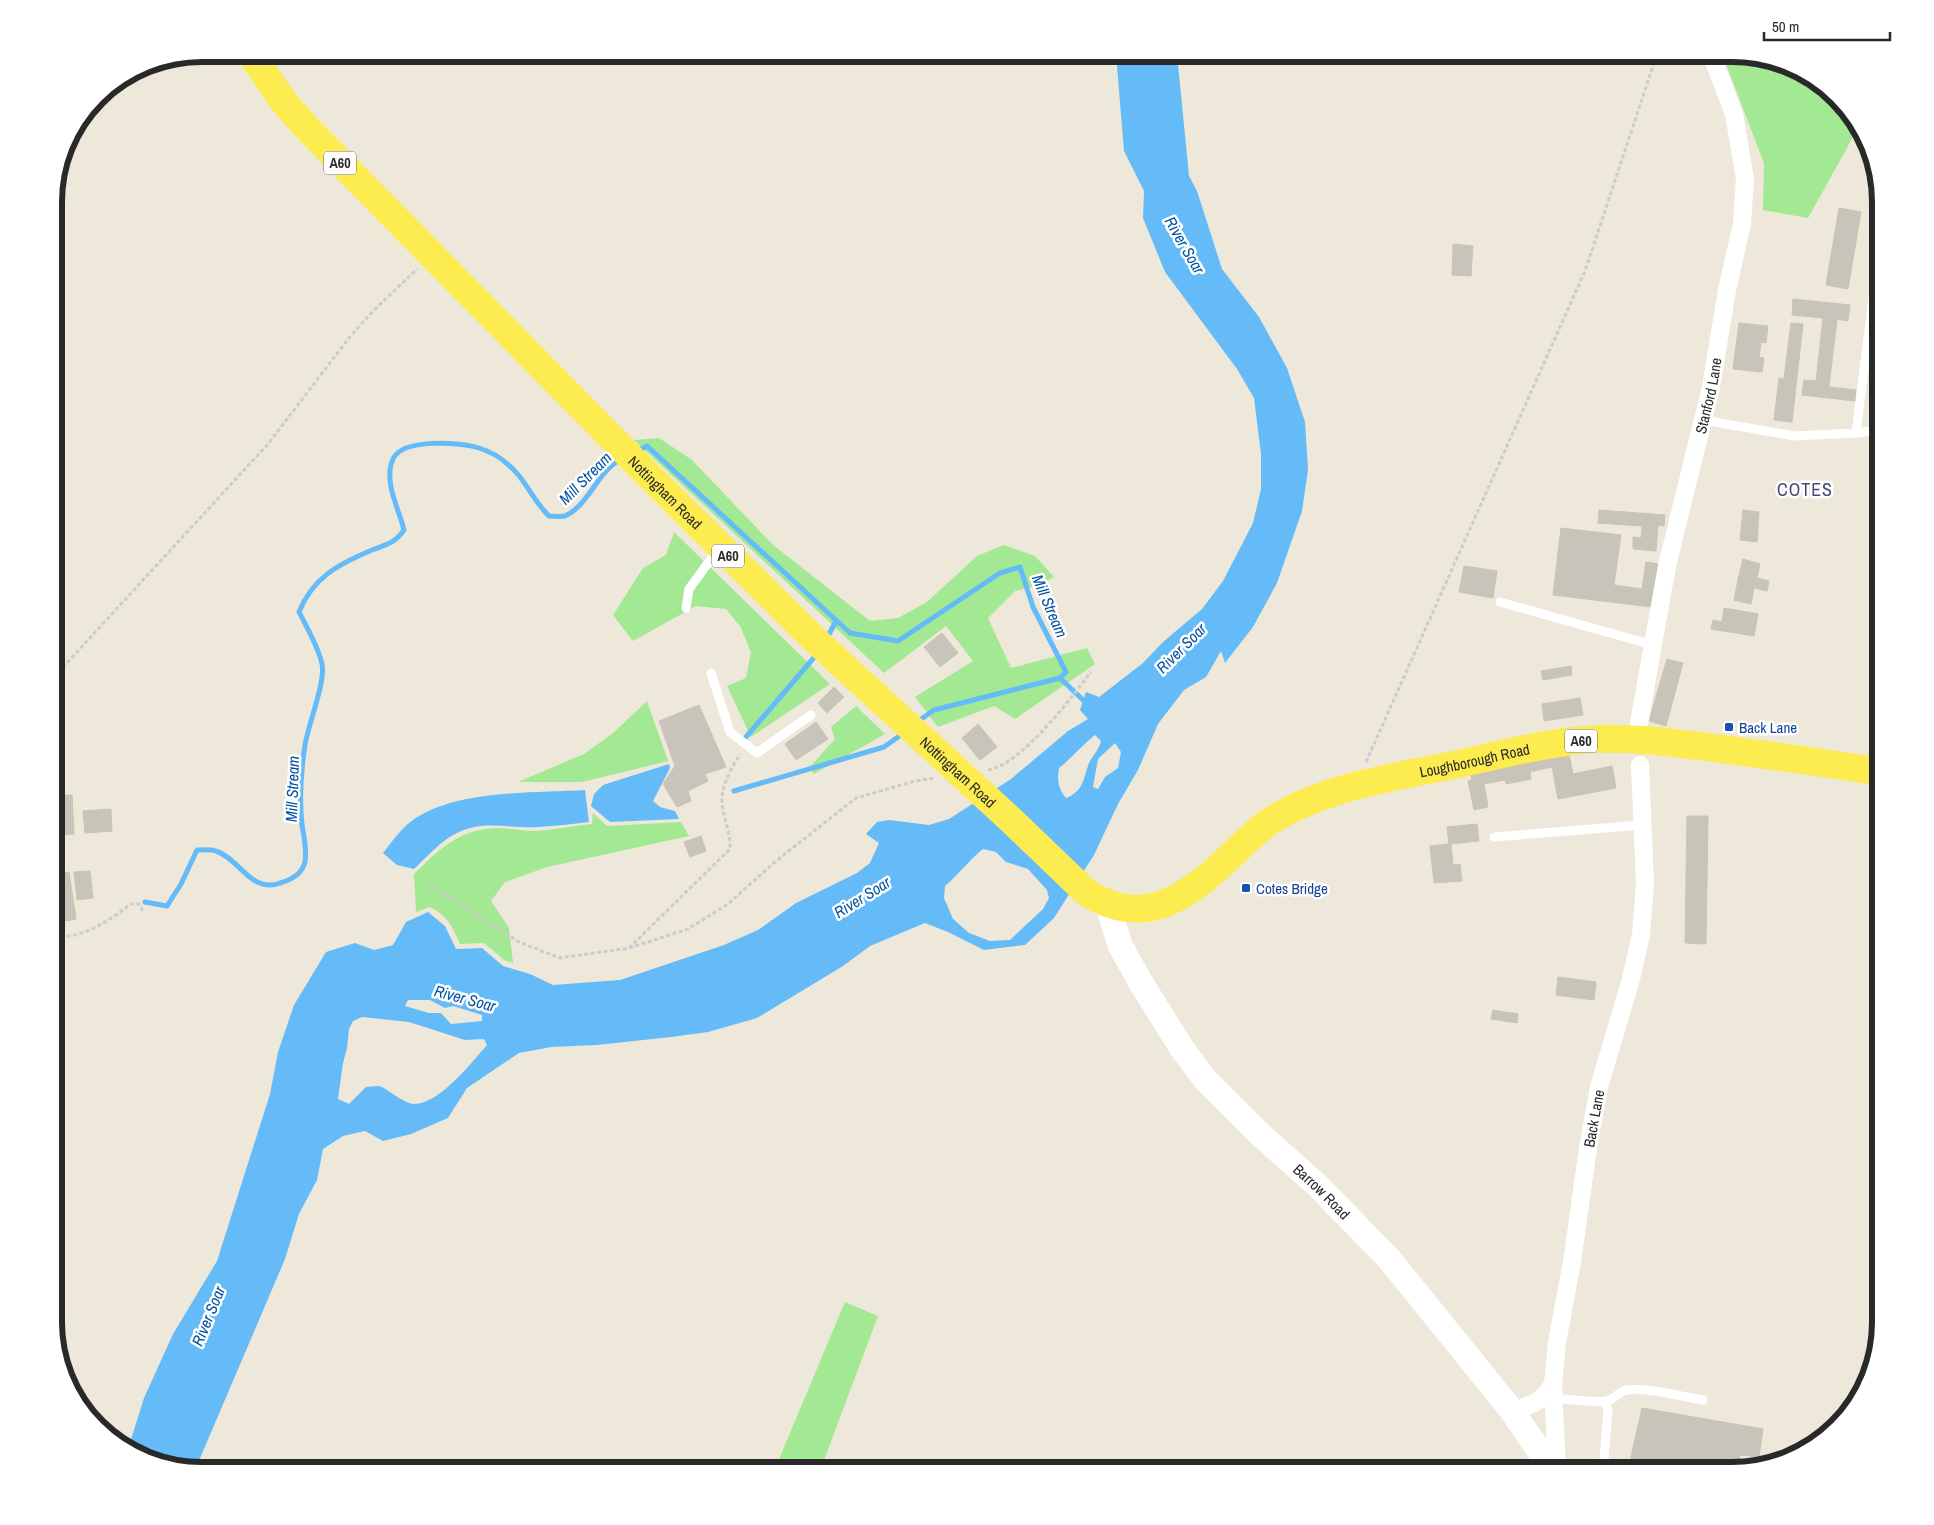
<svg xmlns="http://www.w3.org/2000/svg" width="1934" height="1525" font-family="'Archivo Narrow',sans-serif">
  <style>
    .green { fill: #a3e892 }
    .water { fill: #64bbf8; fill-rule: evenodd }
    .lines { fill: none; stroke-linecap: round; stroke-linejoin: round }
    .stream { stroke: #64bbf8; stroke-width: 5 }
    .building { fill: #c8c4ba; stroke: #c8c4b4 }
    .path { stroke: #ccc; stroke-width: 3; stroke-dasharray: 4 2.5; stroke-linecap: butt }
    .lane { stroke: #fff; stroke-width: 9 }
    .street { stroke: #fff; stroke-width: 18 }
    .secondary { stroke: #fff; stroke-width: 25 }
    .primary { stroke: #fcec50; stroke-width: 28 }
    .transit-dot { fill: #1a4fb4; stroke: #fff; stroke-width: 2 }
    .labels { text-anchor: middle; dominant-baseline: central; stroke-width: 5; stroke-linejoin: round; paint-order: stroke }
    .shield { fill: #fff; stroke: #696969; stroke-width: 1 }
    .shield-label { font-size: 14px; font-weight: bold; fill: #292929 }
    .street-label { font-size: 15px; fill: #292929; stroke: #fff }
    .transit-label { font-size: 15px; fill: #164399; stroke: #fff; text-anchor: start }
    .water-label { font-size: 16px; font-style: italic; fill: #0355a4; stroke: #fff }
    .quarter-label { font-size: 18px; letter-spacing: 1px; fill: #46487e; stroke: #fff }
    .rim { fill: none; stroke: #292929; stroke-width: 6 }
  </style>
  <rect width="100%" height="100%" fill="#ede8da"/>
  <g class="green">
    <path d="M1719 54H1732L1788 65 1829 90 1858 128 1808 218 1763 210 1764 163 1724 59Z"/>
    <path d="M659 438 692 460 773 545 870 621 898 618 927 602 977 556 1004 545 1035 556 1054 577 1039 585 1015 591 988 618 1011 668 1087 648 1095 664 1015 719 994 706 938 727 915 697 973 661 946 626 884 673 634 440Z"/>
    <path d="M674 532 830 684 751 737 727 686 746 678 751 652 740 626 726 609 696 606 633 641 613 615 643 568 666 555Z"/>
    <path d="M647 701 668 761 582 782H518L584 754 612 734Z"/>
    <path d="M856 706 885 734 814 774 809 768 835 739 831 727Z"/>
    <path d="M593 813 607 826 681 822 689 836 547 867 505 882 491 901 509 928 513 963 504 960 484 943 460 944C452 926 448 916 430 907L416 912 414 874C441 848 460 828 500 828 511 828 523 831 534 831 553 830 573 826 592 824Z"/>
    <path d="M845 1302 878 1316 820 1471H774Z"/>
  </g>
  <g class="water">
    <path d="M1116 54H1177L1189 176 1197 191 1222 269 1259 317 1287 368 1305 422 1308 470 1302 511 1277 583 1253 627 1225 663 1221 651 1206 677 1184 690 1158 724 1138 770 1118 804 1094 855 1054 918 1025 945 984 950 948 932 925 923 870 946 843 966 757 1018 708 1032 671 1037 597 1045 551 1047 519 1053 467 1088 448 1118 411 1134 383 1141 365 1131 343 1136 323 1149 317 1180 299 1214 285 1259 195 1470 146 1460 128 1449 144 1398 173 1334 217 1261 270 1094 278 1052 294 1005 326 952 355 943 374 950 393 945 406 922 428 912 445 926 456 949 482 948 503 966 530 974 553 985 620 980 724 945 758 930 796 903 857 873 870 863 879 843 866 834 877 822 889 820 929 825 949 819 1011 779 1068 731 1088 719 1080 710 1086 692 1099 697 1143 663 1163 642 1202 609 1223 581 1253 523 1261 489V454L1254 398 1237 369 1165 272 1143 218 1144 191 1124 151ZM1095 735 1101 741C1099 750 1093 755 1089 763 1083 779 1084 791 1066 798 1058 788 1057 781 1059 768 1072 758 1082 745 1095 735ZM1115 743 1121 752 1118 768 1105 777 1098 789 1093 787 1098 759ZM983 849 996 852 1006 862 1028 869 1047 890 1049 898 1043 909 1010 940 990 941 969 933 953 919 944 898 945 886C959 874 969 860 983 849ZM408 1000H430L445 1008 453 1006 482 1015V1021L451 1024 441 1013H429L405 1006ZM362 1017 409 1022 465 1040 484 1039 487 1045C472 1062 434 1111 409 1103 397 1098 391 1092 382 1087 377 1085 371 1087 366 1087L349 1104 338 1099 343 1063 347 1048 349 1029 353 1021Z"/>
    <path d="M669 764 670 768 653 801 660 807 675 811 679 819 610 822 591 806 594 794 603 785Z"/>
    <path d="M585 790 589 822C572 824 555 826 539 827 511 829 485 820 459 832 441 840 428 856 414 869L397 865 383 853C394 839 405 823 421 815 464 790 536 793 585 790Z"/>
  </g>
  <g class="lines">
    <g class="stream">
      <path d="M636 452 647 446 850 633 898 641 1000 573 1020 567 1033 607 1066 672 1060 678 1083 700"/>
      <path d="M826 640 836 621"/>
      <path d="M917 722 934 710 1060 678"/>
      <path d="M746 737 817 654"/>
      <path d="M734 791 884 747 905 732"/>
      <path d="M145 902 167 906 181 884 197 850C202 850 210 849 216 851 239 858 251 894 280 883 291 880 302 874 305 862 307 849 304 838 302 825 299 798 301 771 305 745 308 725 326 681 322 664 318 646 307 628 299 612 313 577 339 564 372 550 387 544 394 544 404 530 399 509 383 481 393 459 402 438 461 442 479 448 488 451 500 457 506 463 525 477 532 500 549 516 554 516 560 517 565 516 588 506 598 471 621 459"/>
    </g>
  </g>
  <g class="building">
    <path d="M1839 208 1861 212 1848 289 1826 285Z"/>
    <path d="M1453 244 1473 246 1471 276 1452 275Z"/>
    <path d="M1793 299 1850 305 1848 321 1837 319 1829 387 1856 390 1855 401 1802 395 1804 380 1816 381 1823 318 1792 315Z"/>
    <path d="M1739 323 1768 326 1766 343 1761 342 1759 357 1764 358 1762 372 1733 369Z"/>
    <path d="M1791 323 1803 324 1792 422 1774 420 1779 378 1784 379Z"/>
    <path d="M1599 510 1665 515 1664 526 1658 525 1656 551 1633 549V537L1641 538 1642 526 1598 523Z"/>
    <path d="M1743 510 1759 512 1757 542 1740 540Z"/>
    <path d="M1561 528 1621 535 1614 585 1642 589 1646 562 1658 564 1652 607 1553 595Z"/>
    <path d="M1743 559 1760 564 1757 578 1769 581 1768 586 1738 580Z"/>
    <path d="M1464 566 1497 571 1493 598 1459 592Z"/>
    <path d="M1738 580 1768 586 1767 591 1754 588 1751 604 1734 600Z"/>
    <path d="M1724 608 1758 614 1754 636 1711 629 1713 620 1722 622Z"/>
    <path d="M942 633 958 653 940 667 924 647Z"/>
    <path d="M1667 659 1683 663 1666 726 1649 721Z"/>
    <path d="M1571 666 1572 675 1543 680 1541 671Z"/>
    <path d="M834 687 844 697 827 713 818 703Z"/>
    <path d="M1580 698 1583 715 1544 721 1542 704Z"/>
    <path d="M699 705 726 767 705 774 708 781 688 791 691 801 677 807 663 784 675 766 659 721Z"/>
    <path d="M816 722 828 739 796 760 785 744Z"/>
    <path d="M978 724 997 747 980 760 962 738Z"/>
    <path d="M1568 749 1573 774 1612 766 1616 788 1558 799 1552 767 1530 772 1531 779 1506 784 1505 780 1484 784 1488 807 1474 810 1468 781 1472 780 1469 768Z"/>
    <path d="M54 795H72L74 834 54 835Z"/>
    <path d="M111 809 112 831 85 833 83 811Z"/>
    <path d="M1687 816H1708L1706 944 1685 943Z"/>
    <path d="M1477 824 1479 841 1451 844 1453 865 1460 864 1462 881 1434 883 1430 846 1449 844 1447 827Z"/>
    <path d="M701 836 706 851 690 857 684 842Z"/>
    <path d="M90 871 93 898 77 900 74 872Z"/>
    <path d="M69 872 76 919 65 921 64 913 56 914 54 907V874Z"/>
    <path d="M1558 977 1596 982 1594 1000 1556 995Z"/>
    <path d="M1493 1010 1518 1014 1517 1023 1491 1019Z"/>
    <path d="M1642 1408 1763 1429 1759 1457 1740 1455 1737 1470 1732 1471H1628Z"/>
  </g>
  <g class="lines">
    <g class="path">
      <path d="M54 677 268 444 349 338 373 311 417 269"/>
      <path d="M1366 762 1585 271 1657 54"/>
      <path d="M988 770C1021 765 1071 698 1091 672"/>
      <path d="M429 884 519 942 560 958 629 948 688 929 728 904 776 861 856 798 915 781 935 778"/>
      <path d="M54 934C76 944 114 917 131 904H139L144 913"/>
      <path d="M629 948 730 849C731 832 723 818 722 802 721 785 732 768 740 754"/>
    </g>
    <g class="lane">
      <path d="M1703 420 1794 436 1856 433 1880 430"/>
      <path d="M1856 433 1874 290 1878 207 1880 205"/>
      <path d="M1500 602 1653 645"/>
      <path d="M686 608 689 589 719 548"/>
      <path d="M711 673 730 732 757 753 811 715"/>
      <path d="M1494 837 1642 825"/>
      <path d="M1553 1398C1567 1399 1595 1403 1607 1401 1615 1399 1619 1391 1627 1390 1647 1387 1683 1397 1703 1400"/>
      <path d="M1603 1470 1608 1410 1605 1401"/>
    </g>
    <g class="street">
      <path id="s1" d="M1636 740 1667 566 1711 387 1727 290 1742 224 1745 179 1734 114 1713 59 1709 54"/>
      <path d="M1512 1411C1532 1405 1542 1402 1553 1384"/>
      <path id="s2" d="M1557 1471 1553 1384 1557 1342 1572 1262 1588 1148 1599 1087 1631 979 1641 935 1645 884 1640 765"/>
    </g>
    <path class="secondary" id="s3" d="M1107 903 1120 945 1141 983 1183 1050 1205 1079 1263 1137 1319 1187 1390 1260 1512 1411 1553 1471"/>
    <path class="primary" id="s4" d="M251 54 283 101 306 127 645 472 813 638 1012 821 1086 892C1148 932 1192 893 1237 850 1248 840 1259 828 1272 820 1320 790 1378 780 1433 769 1482 760 1531 745 1582 740 1628 736 1675 743 1721 749 1774 756 1827 763 1880 772"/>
  </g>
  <g class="transit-dot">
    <rect x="1724" y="722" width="10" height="10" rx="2.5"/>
    <rect x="1241" y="883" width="10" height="10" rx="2.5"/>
  </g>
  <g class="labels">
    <g class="shield">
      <rect x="324" y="151.5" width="32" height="23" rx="4"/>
      <rect x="712" y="544.5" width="32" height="23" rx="4"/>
      <rect x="1565" y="729.5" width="32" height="23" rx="4"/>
    </g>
    <g class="shield-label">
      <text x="340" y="163">A60</text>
      <text x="728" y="556">A60</text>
      <text x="1581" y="741">A60</text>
    </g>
    <g class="street-label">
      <text stroke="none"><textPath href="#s1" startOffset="352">Stanford Lane</textPath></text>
      <text stroke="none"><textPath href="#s4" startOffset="604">Nottingham Road</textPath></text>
      <text stroke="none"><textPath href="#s4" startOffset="1616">Loughborough Road</textPath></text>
      <text stroke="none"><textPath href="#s4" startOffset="1009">Nottingham Road</textPath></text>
      <text stroke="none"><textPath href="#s2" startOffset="356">Back Lane</textPath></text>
      <text stroke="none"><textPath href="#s3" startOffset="365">Barrow Road</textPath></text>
    </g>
    <g class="transit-label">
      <text x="1739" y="727">Back Lane</text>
      <text x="1256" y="888">Cotes Bridge</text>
    </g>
    <g class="water-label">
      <text transform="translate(1185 245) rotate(60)">River Soar</text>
      <text transform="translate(585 478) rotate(-45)">Mill Stream</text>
      <text transform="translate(1050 606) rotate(67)">Mill Stream</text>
      <text transform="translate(1181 648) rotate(-45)">River Soar</text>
      <text transform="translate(292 789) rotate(-88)">Mill Stream</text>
      <text transform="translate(862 897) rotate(-32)">River Soar</text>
      <text transform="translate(465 998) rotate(15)">River Soar</text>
      <text transform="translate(208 1316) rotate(-68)">River Soar</text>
    </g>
    <g class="quarter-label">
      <text x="1805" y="489">COTES</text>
    </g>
  </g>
  <path d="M0 0H1934V1525H0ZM202 62H1732A140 140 0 0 1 1872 202V1322A140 140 0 0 1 1732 1462H202A140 140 0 0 1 62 1322V202A140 140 0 0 1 202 62Z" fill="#fff" fill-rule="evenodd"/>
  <path class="rim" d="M202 62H1732A140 140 0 0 1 1872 202V1322A140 140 0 0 1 1732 1462H202A140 140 0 0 1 62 1322V202A140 140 0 0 1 202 62Z"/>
  <path d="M1764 32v8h126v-8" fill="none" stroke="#292929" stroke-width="2.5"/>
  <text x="1772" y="32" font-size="15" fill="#292929" stroke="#ffffff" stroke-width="4" paint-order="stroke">50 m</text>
</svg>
